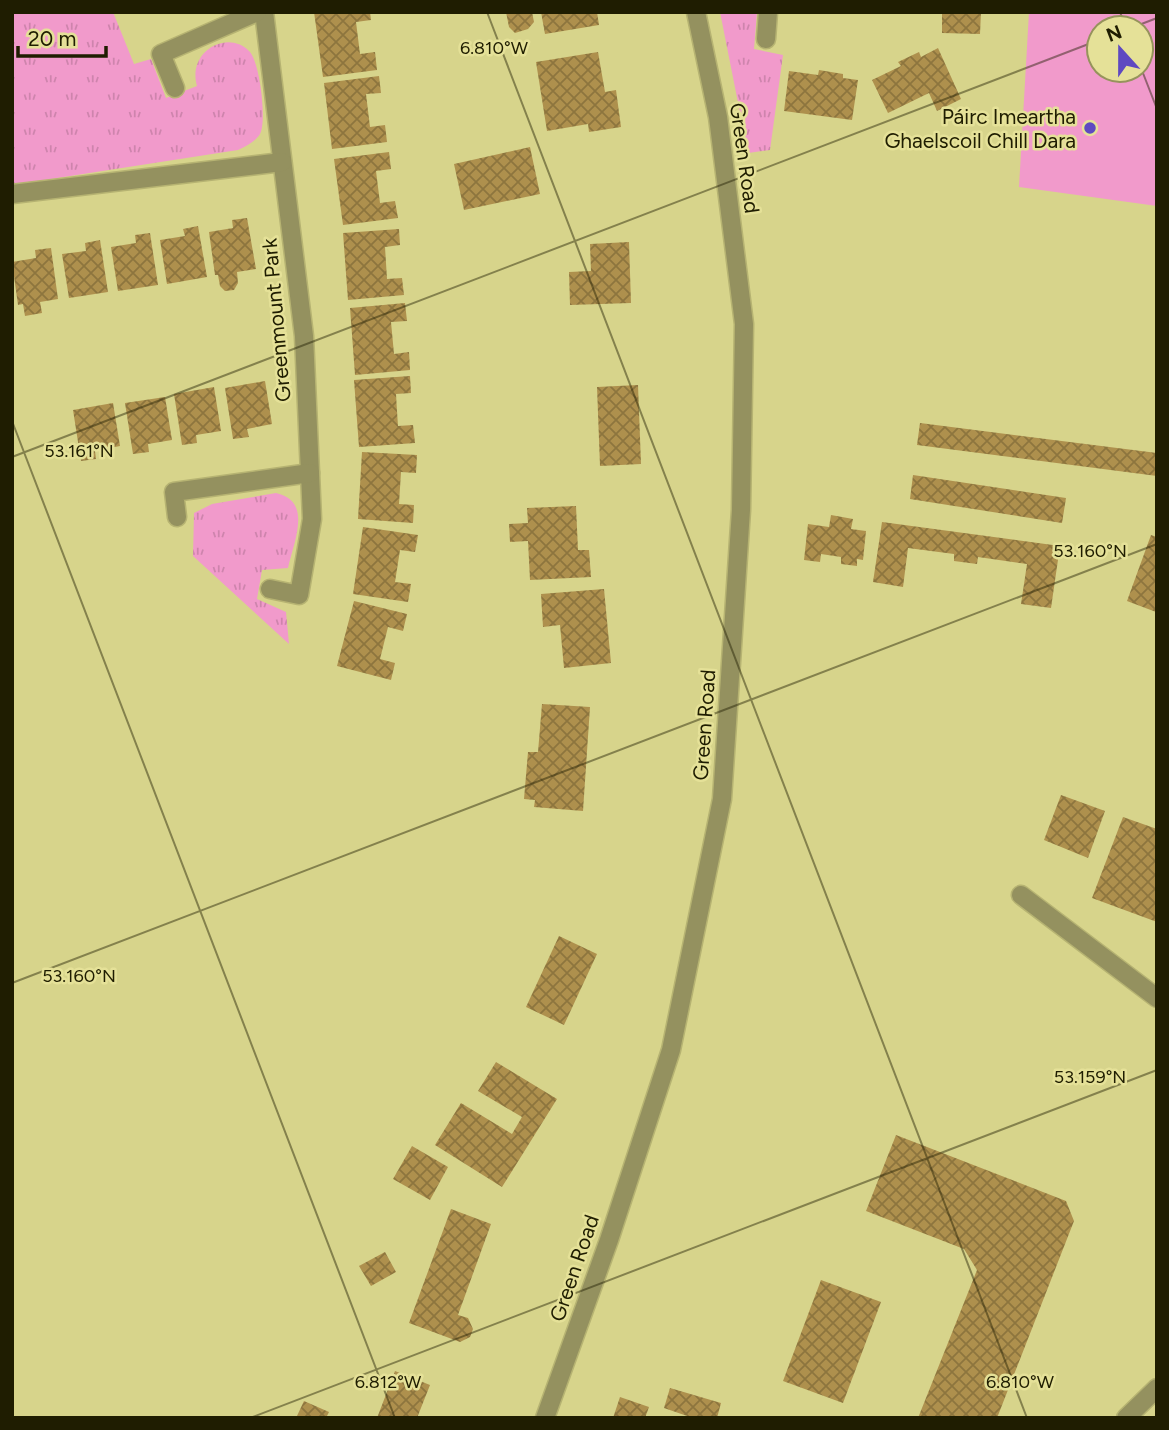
<svg xmlns="http://www.w3.org/2000/svg" width="1169" height="1430" font-family="Figtree,sans-serif">
  <style>
    .grass { fill: url(#grass-tufts) }
    .park { fill: #f19acb; fill-rule: evenodd }
    .building { fill: url(#building-cross-hatch) }
    .lines { fill: none; stroke-linecap: round; stroke-linejoin: round }
    .minor-casing { stroke: #b6b372; stroke-width: 21 }
    .minor { stroke: #94915f; stroke-width: 18 }
    .ticks { fill: none; stroke: #1f1d01; stroke-width: 2; stroke-opacity: 0.45 }
    .poi-dot { fill: #5e49c1; stroke: #e5e198; stroke-width: 2.5 }
    .labels { text-anchor: middle; dominant-baseline: central; stroke-width: 5; stroke-linejoin: round; paint-order: stroke }
    .poi-label { font-size: 21px; fill: #1f1d01; stroke: #e5e198; text-anchor: end }
    .street-label { font-size: 21px; fill: #1f1d01; stroke: #e5e198 }
    .ticks-label { font-size: 18px; text-anchor: middle; fill: #1f1d01; stroke: #e5e198; stroke-width: 5; stroke-linejoin: round; paint-order: stroke }
  </style>
  <defs>
    <pattern id="grass-tufts" width="24" height="20" patternUnits="userSpaceOnUse" patternTransform="scale(1.75)"><rect width="24" height="20" fill="#f19acb"/><path d="M3 7l-1-3M5 7V3M7 7l1-3M15 17l-1-3M17 17v-4M19 17l1-3" fill="none" stroke="#ce84ad"/></pattern>
    <pattern id="building-cross-hatch" width="8" height="8" patternUnits="userSpaceOnUse" patternTransform="scale(1.75)"><rect width="8" height="8" fill="#ae904d"/><path d="M0 0l8 8M0 8l8-8" fill="none" stroke="#8d753e"/></pattern>
  </defs>
  <rect width="100%" height="100%" fill="#d7d48b"/>
  <g class="grass">
    <path d="M12 12H113L134 64 151 59 166 98 197 86C187 52 227 29 249 51 260 61 267 122 260 134 255 142 246 146 238 150L12 185Z"/>
    <path d="M720 12H757L754 49 783 55 770 150 748 153Z"/>
    <path d="M276 493C313 501 294 541 288 568L262 570 257 599 286 612 289 644 193 556 194 513 212 504Z"/>
  </g>
  <path class="park" d="M1029 12H1157V206L1019 187ZM1099 28H1141V70H1099Z"/>
  <g class="building">
    <path d="M314 12H370L371 20 356 22 360 54 375 52 377 70 323 77Z"/>
    <path d="M506 12H532L534 22 528 29 515 33 509 27Z"/>
    <path d="M541 12H597L599 25 545 34Z"/>
    <path d="M942 12H981L980 34 942 33Z"/>
    <path d="M938 48 961 99 937 111 929 93 888 113 872 80 901 66 898 62 919 52 921 57Z"/>
    <path d="M598 52 605 92 616 90 621 127 589 132 588 124 547 131 536 62Z"/>
    <path d="M819 70 843 74V78L858 80 852 120 784 111 789 71 818 75Z"/>
    <path d="M379 76 381 93 366 94 370 127 385 125 387 142 332 149 324 83Z"/>
    <path d="M530 147 540 194 464 210 454 164Z"/>
    <path d="M389 152 391 169 376 171 380 203 395 201 398 218 343 225 334 159Z"/>
    <path d="M247 218 256 269 237 272 238 283 234 290 225 291 220 286 218 275H215L209 232 233 228 232 220Z"/>
    <path d="M198 226 207 277 167 284 160 240 185 236 183 229Z"/>
    <path d="M399 229 400 245 385 247 387 279 402 278 404 295 348 300 343 233Z"/>
    <path d="M150 233 158 285 118 291 111 247 136 243 135 235Z"/>
    <path d="M100 240 108 292 69 298 62 254 86 251 85 243Z"/>
    <path d="M629 242 631 303 570 305 569 272 591 271 590 244Z"/>
    <path d="M51 248 58 299 40 302 42 313 25 316 23 304 18 305 12 262 36 258 35 250Z"/>
    <path d="M405 303 407 321 391 322 394 354 409 352 410 370 355 375 350 308Z"/>
    <path d="M410 376 411 393 396 394 397 411 398 426 413 425 415 443 359 447 354 380Z"/>
    <path d="M265 381 272 424 247 429 249 437 233 439 225 388Z"/>
    <path d="M638 385 641 464 600 466 597 387Z"/>
    <path d="M214 387 221 431 196 435 197 443 182 445 174 394Z"/>
    <path d="M165 397 172 440 148 444 149 452 133 454 125 403Z"/>
    <path d="M113 403 120 446 95 451 96 459 81 461 73 410Z"/>
    <path d="M920 423 1157 453V476L917 445Z"/>
    <path d="M362 452 417 455 416 473 401 472 399 504 414 505 413 523 358 519Z"/>
    <path d="M913 475 1066 498 1062 523 910 499Z"/>
    <path d="M576 506 578 550H589L591 577 530 580 528 541 510 542 509 524 528 523 527 508Z"/>
    <path d="M831 515 853 519 851 529 866 531 863 560 857 559V566L841 564V557L821 554 820 562 804 560 808 524 829 527Z"/>
    <path d="M882 522 1060 546 1051 608 1021 604 1027 564 978 557 977 564 954 561V554L908 548 903 587 873 582Z"/>
    <path d="M363 527 418 535 415 552 400 550 395 582 411 584 408 602 353 594Z"/>
    <path d="M1151 535 1157 537 1156 612 1127 601Z"/>
    <path d="M604 589 611 663 564 668 560 625 543 627 541 594Z"/>
    <path d="M354 601 407 614 403 631 388 627 380 659 395 663 391 680 337 666Z"/>
    <path d="M542 704 590 707 583 811 534 807 535 800 524 799 528 752H538Z"/>
    <path d="M1061 795 1105 811 1088 858 1044 840Z"/>
    <path d="M1123 817 1157 829V922L1092 898Z"/>
    <path d="M559 936 597 954 564 1025 526 1007Z"/>
    <path d="M496 1062 557 1099 502 1187 435 1145 461 1103 512 1134 522 1117 478 1091Z"/>
    <path d="M896 1135 1066 1201 1074 1221 997 1418H918L977 1270 964 1249 866 1211Z"/>
    <path d="M412 1146 448 1167 430 1200 393 1179Z"/>
    <path d="M451 1209 491 1224 458 1315 468 1318 473 1329 470 1337 460 1342 409 1323Z"/>
    <path d="M385 1252 396 1272 371 1286 359 1266Z"/>
    <path d="M821 1280 881 1302 843 1403 783 1381Z"/>
    <path d="M395 1371 430 1385 417 1418H377Z"/>
    <path d="M670 1388 721 1403 717 1418H693L664 1408Z"/>
    <path d="M620 1397 649 1407 645 1418H613Z"/>
    <path d="M304 1401 329 1412 326 1418H296Z"/>
  </g>
  <g class="lines">
    <defs>
      <g id="minor">
        <path d="M264 12 304 336 312 519 299 595 270 589"/>
        <path d="M766 39 768 12"/>
        <path d="M175 88 161 54 257 12"/>
        <path d="M12 194 282 162"/>
        <path d="M177 517 174 492 310 473"/>
        <path d="M1021 895 1157 998"/>
        <path d="M545 1418 609 1240 671 1050 722 799 741 510 744 324 718 117 696 12"/>
        <path d="M1126 1418 1157 1388"/>
      </g>
    </defs>
    <use href="#minor" class="minor-casing"/>
    <use href="#minor" class="minor"/>
  </g>
  <path class="ticks" d="M487 12 1027 1418M1120 12 1126 28M1131 28 1157 18M1141 68 1157 109M12 421 395 1418M12 457 1099 40M12 983 1157 544M250 1418 1157 1070"/>
  <circle class="poi-dot" cx="1090" cy="128" r="7"/>
  <g class="labels">
    <g class="poi-label">
      <text x="1076" y="116">Páirc Imeartha<tspan x="1076" dy="24">Ghaelscoil Chill Dara</tspan></text>
    </g>
    <g class="street-label">
      <text transform="translate(745 158) rotate(82)">Green Road</text>
      <text transform="translate(276 320) rotate(-95)">Greenmount Park</text>
      <text transform="translate(704 725) rotate(-86)">Green Road</text>
      <text transform="translate(574 1268) rotate(-71)">Green Road</text>
    </g>
  </g>
  <g class="ticks-label">
    <text x="494" y="54">6.810°W</text>
    <text x="79" y="457">53.161°N</text>
    <text x="1090" y="557">53.160°N</text>
    <text x="79" y="982">53.160°N</text>
    <text x="1090" y="1083">53.159°N</text>
    <text x="388" y="1388">6.812°W</text>
    <text x="1020" y="1388">6.810°W</text>
  </g>
  <rect width="1169" height="1430" fill="none" stroke="#1f1d01" stroke-width="28"/>
  <g transform="translate(1120 49) rotate(339)"><circle r="33" fill="#e5e198" stroke="#96935c" stroke-width="2"/>
  <path d="M0-5L12 26L0 18L-12 26Z" fill="#5e49c1"/>
  <text y="-10" font-size="19" font-weight="bold" text-anchor="middle" fill="#1f1d01">N</text>
  </g>
  <path d="M18 46v10h88v-10" fill="none" stroke="#1f1d01" stroke-width="3.5"/>
  <text x="28" y="46" font-size="21" fill="#1f1d01" stroke="#e5e198" stroke-width="5" paint-order="stroke">20 m</text>
</svg>
